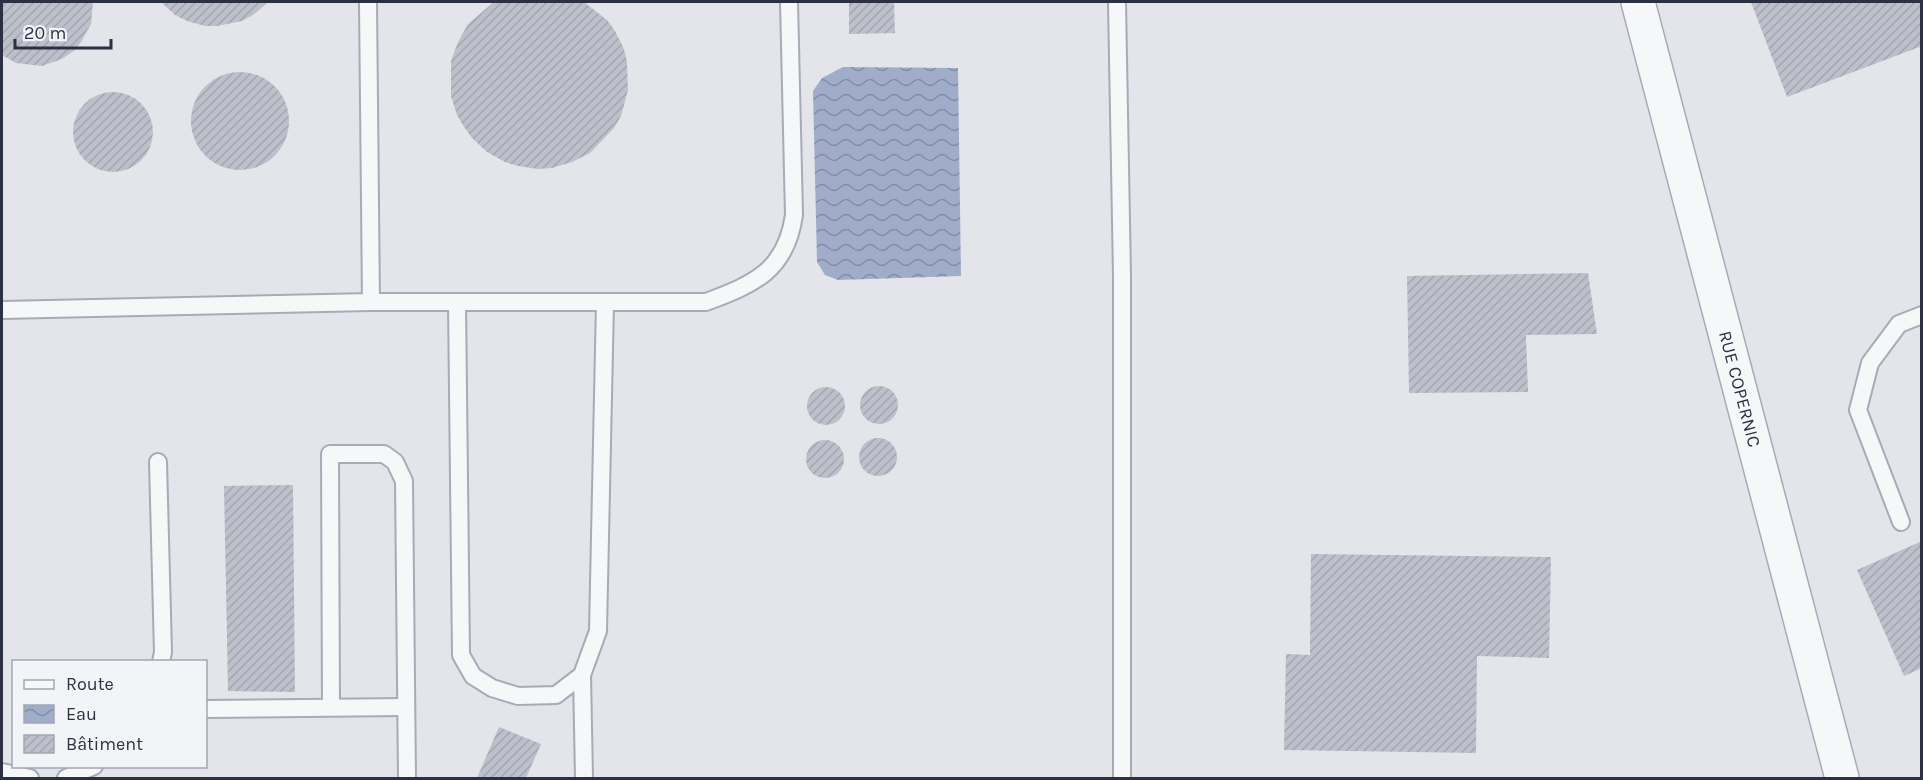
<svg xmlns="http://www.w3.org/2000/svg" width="1923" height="780" font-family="Karla,sans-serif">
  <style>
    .water { fill: url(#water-waves) }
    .building { fill: url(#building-hatch) }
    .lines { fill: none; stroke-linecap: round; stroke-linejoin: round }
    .service-casing { stroke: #a8abb5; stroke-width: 20 }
    .minor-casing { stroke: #a8abb5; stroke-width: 36 }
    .service { stroke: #f6f7f9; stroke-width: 16 }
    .minor { stroke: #f6f7f9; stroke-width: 33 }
    .labels { text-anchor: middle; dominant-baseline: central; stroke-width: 4.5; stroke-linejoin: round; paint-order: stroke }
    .street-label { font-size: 18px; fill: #2b3043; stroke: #f3f4f8 }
  </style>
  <defs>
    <pattern id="water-waves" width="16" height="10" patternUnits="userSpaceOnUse" patternTransform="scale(1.5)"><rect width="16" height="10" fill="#9fadca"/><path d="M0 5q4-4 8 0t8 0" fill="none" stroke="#828da6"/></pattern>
    <pattern id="building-hatch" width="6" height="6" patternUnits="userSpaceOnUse" patternTransform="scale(1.5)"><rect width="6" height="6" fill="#bdc0cb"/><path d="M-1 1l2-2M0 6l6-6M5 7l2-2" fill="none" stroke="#a3a5b0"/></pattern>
  </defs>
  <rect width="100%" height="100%" fill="#e3e5eb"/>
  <path class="water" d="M843 67 958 68 961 276 838 280 825 275 817 262 813 91 822 78Z"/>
  <g class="building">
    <path d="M2 2H93L91 24 81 42 75 50 62 59 42 66 16 63 2 55Z"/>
    <path d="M161 2H268L253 15 242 21 217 26H205L187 21 175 15Z"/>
    <path d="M494 2H584L607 20 615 31 624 49 627 62 628 90 621 116 614 128 590 153 572 162 552 168 538 169 518 166 505 162 487 152 472 138 464 127 457 115 451 96V61L458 42 468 24Z"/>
    <path d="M849 2H894L895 33 849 34Z"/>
    <path d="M1751 2H1922V46L1787 97Z"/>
    <circle cx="240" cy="121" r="49"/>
    <circle cx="113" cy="132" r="40"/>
    <path d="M1588 273 1597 334 1526 335 1528 392 1409 393 1407 276Z"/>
    <circle cx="879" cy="405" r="19"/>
    <circle cx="826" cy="406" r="19"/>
    <circle cx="878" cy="457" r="19"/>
    <circle cx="825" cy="459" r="19"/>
    <path d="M293 485 295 692 228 691 224 486Z"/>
    <path d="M1922 541V668L1904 676 1857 570Z"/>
    <path d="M1311 554 1551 557 1549 658 1477 656 1476 753 1284 750 1286 654 1310 655Z"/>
    <path d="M499 727 541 744 526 778H477Z"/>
  </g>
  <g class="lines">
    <defs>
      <g id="service">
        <path d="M1117 2 1122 276V778"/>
        <path d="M371 302H706C754 284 786 271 794 215L789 2"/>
        <path d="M457 302 461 655 473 676 492 688 518 696 556 695 582 675 598 631 605 302"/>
        <path d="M2 310 371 302 368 2"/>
        <path d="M158 462 163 652 161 662"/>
        <path d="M1901 522 1858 410 1870 363 1899 324 1922 315"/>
        <path d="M582 675 584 778"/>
        <path d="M331 707 330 454H384L395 462 404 481 407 778"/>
        <path d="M206 709 406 707"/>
        <path d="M2 772 30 778"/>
        <path d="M66 778 94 766"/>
      </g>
      <g id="minor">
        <path id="s1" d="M1638 2 1842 778"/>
      </g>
    </defs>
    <use href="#service" class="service-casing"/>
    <use href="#minor" class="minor-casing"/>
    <use href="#service" class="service"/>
    <use href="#minor" class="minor"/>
  </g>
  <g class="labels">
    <g class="street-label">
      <text stroke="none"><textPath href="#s1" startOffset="400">RUE COPERNIC</textPath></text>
    </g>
  </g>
  <rect width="1923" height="780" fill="none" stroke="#2b3043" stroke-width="6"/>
  <rect x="12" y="660" width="195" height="108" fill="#f3f4f8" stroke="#a3a6b0" stroke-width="1.5"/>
  <rect x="24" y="680" width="30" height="9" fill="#f6f7f9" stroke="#a3a6b0" stroke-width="1.5"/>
  <text x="66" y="690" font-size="18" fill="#2b3043">Route</text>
  <rect x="24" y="705" width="30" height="18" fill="url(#water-waves)" stroke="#a3a6b0" stroke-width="1.5"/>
  <text x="66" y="720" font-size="18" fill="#2b3043">Eau</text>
  <rect x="24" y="735" width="30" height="18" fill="url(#building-hatch)" stroke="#a3a6b0" stroke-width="1.5"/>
  <text x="66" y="750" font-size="18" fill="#2b3043">Bâtiment</text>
  <path d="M15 39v9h96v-9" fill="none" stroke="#2b3043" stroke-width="3"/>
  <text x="24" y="39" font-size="18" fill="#2b3043" stroke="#f3f4f8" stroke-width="4.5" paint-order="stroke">20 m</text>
</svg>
